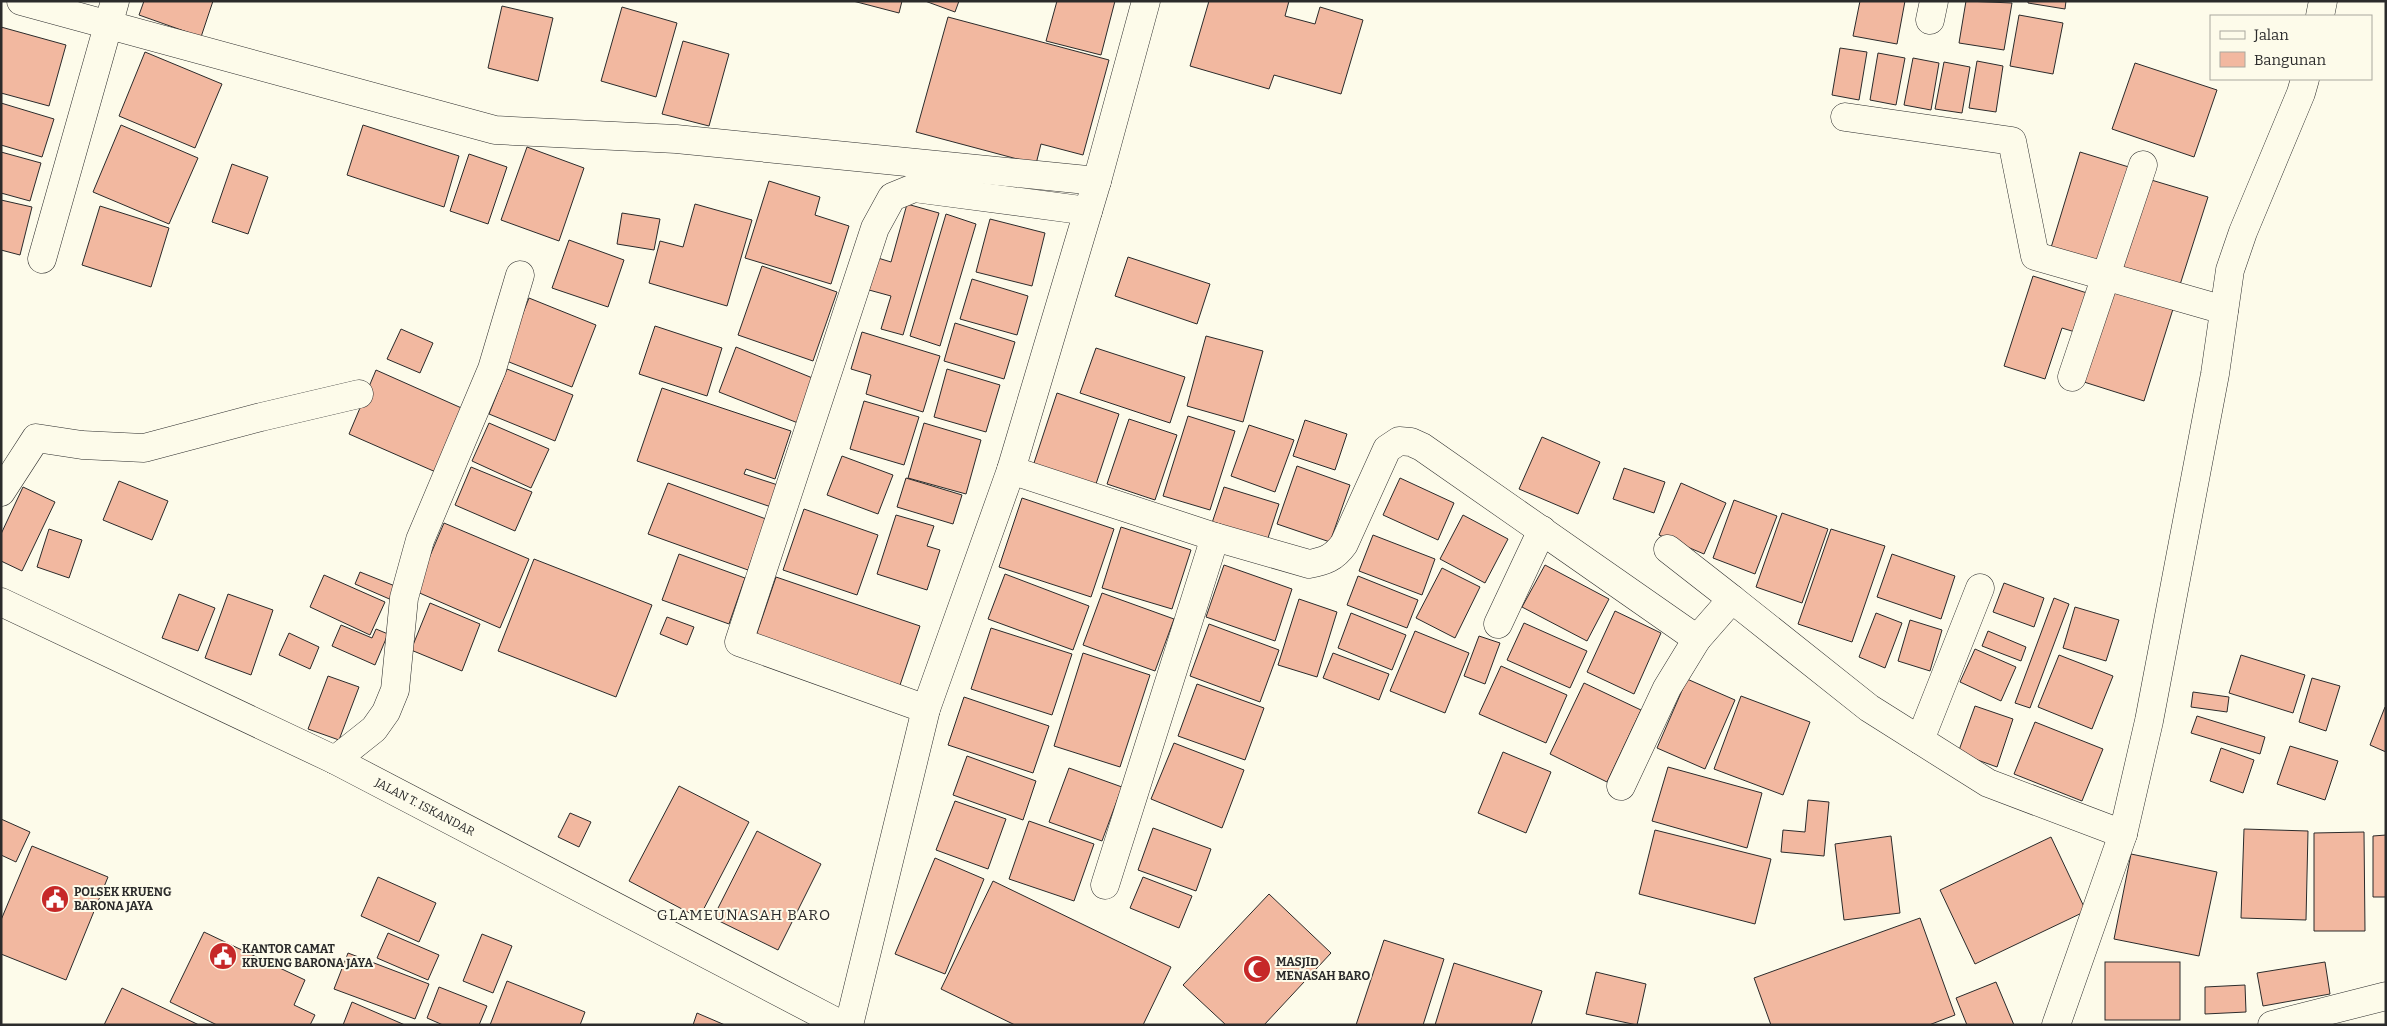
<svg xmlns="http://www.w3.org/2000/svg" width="2387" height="1026" font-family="Bitter,serif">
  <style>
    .building { fill: #f2b8a0; stroke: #2b2b2b }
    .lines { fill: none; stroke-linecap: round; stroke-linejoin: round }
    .minor-casing { stroke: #2b2b2b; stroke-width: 29 }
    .tertiary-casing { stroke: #2b2b2b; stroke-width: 29 }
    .minor { stroke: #fdfbea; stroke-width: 28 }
    .tertiary { stroke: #fdfbea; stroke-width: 28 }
    .labels { text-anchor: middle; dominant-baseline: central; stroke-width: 4; stroke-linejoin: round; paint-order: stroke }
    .street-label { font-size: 12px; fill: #2b2b2b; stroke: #fdfbea }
    .poi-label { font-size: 12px; font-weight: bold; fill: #2b2b2b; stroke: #fdfbea; text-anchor: start }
    .quarter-label { font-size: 15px; letter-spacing: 1px; fill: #2b2b2b; stroke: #fdfbea }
  </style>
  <rect width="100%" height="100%" fill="#fdfbea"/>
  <g class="building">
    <path d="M144 1H213L201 37 139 15Z"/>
    <path d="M853 1H902L899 13Z"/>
    <path d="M925 1H959L955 12Z"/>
    <path d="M1057 1H1115L1101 55 1046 41Z"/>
    <path d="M1209 1H1289L1285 16 1315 24 1320 7 1363 20 1341 94 1274 75 1269 89 1190 66Z"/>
    <path d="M1860 1H1905L1897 44 1853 36Z"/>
    <path d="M1966 1 2012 3 2004 50 1959 43Z"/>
    <path d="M2028 1H2066L2065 9 2028 3Z"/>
    <path d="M502 6 553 18 538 81 488 68Z"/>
    <path d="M622 7 677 23 656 97 601 81Z"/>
    <path d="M2019 15 2063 23 2053 74 2010 66Z"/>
    <path d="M948 17 1109 60 1083 155 1041 144 1036 164 916 132Z"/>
    <path d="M1 27 66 45 49 106 1 93Z"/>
    <path d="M683 41 729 54 709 126 662 114Z"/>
    <path d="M1840 48 1867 52 1859 100 1832 95Z"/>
    <path d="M145 52 222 84 195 148 119 116Z"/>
    <path d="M1878 53 1905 58 1896 105 1870 100Z"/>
    <path d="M1913 58 1939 63 1931 110 1904 105Z"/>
    <path d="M1977 61 2003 66 1996 112 1969 108Z"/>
    <path d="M1944 62 1970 67 1962 113 1935 109Z"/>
    <path d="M2135 63 2217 90 2194 157 2112 129Z"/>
    <path d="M1 103 54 119 42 157 1 145Z"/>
    <path d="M121 125 198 158 169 224 93 192Z"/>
    <path d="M363 125 459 156 444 207 347 175Z"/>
    <path d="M527 147 584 168 559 241 501 220Z"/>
    <path d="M1 152 41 163 30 201 1 193Z"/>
    <path d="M2080 152 2132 168 2102 266 2050 251Z"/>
    <path d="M469 154 507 167 488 224 450 211Z"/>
    <path d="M232 164 268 177 248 234 212 222Z"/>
    <path d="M2148 179 2208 197 2178 291 2118 272Z"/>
    <path d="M769 181 820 197 815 215 849 226 831 284 745 258Z"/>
    <path d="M1 200 32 207 20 255 1 250Z"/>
    <path d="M695 204 752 220 727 306 649 283 660 241 683 247Z"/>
    <path d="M907 204 939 213 903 335 881 329 891 296 869 290 878 258 891 262Z"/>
    <path d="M100 206 169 228 151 287 82 265Z"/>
    <path d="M622 213 660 219 654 250 617 244Z"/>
    <path d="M946 214 976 224 940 346 910 336Z"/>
    <path d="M990 219 1045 233 1032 286 976 272Z"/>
    <path d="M569 240 624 260 608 307 552 288Z"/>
    <path d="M1128 257 1210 284 1197 324 1115 296Z"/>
    <path d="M762 266 837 292 813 361 738 335Z"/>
    <path d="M2033 276 2087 293 2075 332 2062 328 2045 379 2004 366Z"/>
    <path d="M972 279 1028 296 1017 335 960 319Z"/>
    <path d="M2113 290 2173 309 2144 401 2084 382Z"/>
    <path d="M529 298 596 325 572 387 504 360Z"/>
    <path d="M955 323 1015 342 1004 379 944 361Z"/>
    <path d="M655 326 722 348 707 396 639 374Z"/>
    <path d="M401 329 433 343 420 373 387 359Z"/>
    <path d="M862 332 940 356 923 412 866 394 871 375 851 369Z"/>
    <path d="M1206 336 1263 351 1243 422 1187 406Z"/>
    <path d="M736 347 815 379 798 423 719 392Z"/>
    <path d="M1096 348 1185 377 1170 423 1080 393Z"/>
    <path d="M507 369 573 395 555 441 489 414Z"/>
    <path d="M947 369 1000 385 986 432 934 417Z"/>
    <path d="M376 370 466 410 438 473 349 434Z"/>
    <path d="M662 388 791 431 775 479 746 469 744 474 784 487 777 509 637 461Z"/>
    <path d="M1057 393 1119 414 1095 487 1033 466Z"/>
    <path d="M864 401 919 417 904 465 850 449Z"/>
    <path d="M1188 416 1235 431 1210 510 1163 496Z"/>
    <path d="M1129 419 1177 435 1155 500 1107 484Z"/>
    <path d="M1305 420 1347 434 1335 470 1293 456Z"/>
    <path d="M489 423 549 449 531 488 472 461Z"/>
    <path d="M924 423 981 440 966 494 908 478Z"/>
    <path d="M1249 425 1294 440 1275 492 1231 476Z"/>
    <path d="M1542 437 1600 462 1578 514 1519 489Z"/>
    <path d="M842 456 893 475 878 514 827 495Z"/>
    <path d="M1297 466 1350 485 1330 542 1277 524Z"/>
    <path d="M471 467 532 492 515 531 455 505Z"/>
    <path d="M1624 468 1665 482 1654 513 1613 499Z"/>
    <path d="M906 478 962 495 953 524 897 507Z"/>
    <path d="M1400 478 1454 503 1438 540 1383 515Z"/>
    <path d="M119 481 168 501 152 540 103 520Z"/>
    <path d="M668 483 766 519 748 570 648 534Z"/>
    <path d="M1681 483 1726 503 1704 554 1659 535Z"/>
    <path d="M23 487 55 502 22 571 1 561V534Z"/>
    <path d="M1224 487 1279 504 1267 541 1212 523Z"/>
    <path d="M1022 498 1114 529 1091 597 999 567Z"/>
    <path d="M1734 500 1777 516 1755 574 1713 558Z"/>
    <path d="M804 509 878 535 857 595 783 570Z"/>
    <path d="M1782 513 1828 529 1802 603 1756 587Z"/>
    <path d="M896 515 934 526 927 546 940 550 927 590 877 574Z"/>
    <path d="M1463 515 1508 539 1485 583 1440 559Z"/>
    <path d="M444 523 529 559 500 628 415 591Z"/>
    <path d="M1121 527 1191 550 1172 609 1102 588Z"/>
    <path d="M49 529 82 540 69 578 37 567Z"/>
    <path d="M1831 529 1885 546 1852 642 1798 624Z"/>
    <path d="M1373 535 1435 559 1422 595 1359 571Z"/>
    <path d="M679 554 745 578 729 624 662 600Z"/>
    <path d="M1892 554 1955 576 1941 619 1877 597Z"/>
    <path d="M534 559 652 605 616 697 498 651Z"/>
    <path d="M1224 565 1292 589 1275 641 1206 617Z"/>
    <path d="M1545 565 1609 599 1587 641 1522 607Z"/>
    <path d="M1442 568 1480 587 1455 638 1416 618Z"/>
    <path d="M360 572 400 588 394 601 355 584Z"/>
    <path d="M1005 574 1089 606 1073 650 988 619Z"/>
    <path d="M324 575 385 602 370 635 310 607Z"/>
    <path d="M1358 576 1418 600 1407 628 1347 605Z"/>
    <path d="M776 577 920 626 899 688 755 639Z"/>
    <path d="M2004 583 2044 598 2034 627 1993 612Z"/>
    <path d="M1102 593 1174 619 1155 671 1083 645Z"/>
    <path d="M179 594 215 608 198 651 162 638Z"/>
    <path d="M228 594 273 610 251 675 205 658Z"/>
    <path d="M2054 598 2069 604 2030 708 2015 703Z"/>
    <path d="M1299 599 1337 612 1317 677 1278 665Z"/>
    <path d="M430 603 480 624 462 671 411 650Z"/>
    <path d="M2075 607 2119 620 2106 661 2063 648Z"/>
    <path d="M1615 611 1661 633 1634 694 1587 672Z"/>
    <path d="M1351 613 1406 635 1392 670 1338 648Z"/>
    <path d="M1876 613 1902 623 1885 668 1859 657Z"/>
    <path d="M667 617 694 627 687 645 660 634Z"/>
    <path d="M1910 620 1942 630 1930 671 1898 661Z"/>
    <path d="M1524 623 1587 651 1570 688 1507 660Z"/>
    <path d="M1209 624 1279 650 1260 702 1190 676Z"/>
    <path d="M341 625 372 638 376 629 388 634 375 665 332 646Z"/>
    <path d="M991 628 1072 654 1052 715 971 689Z"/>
    <path d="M1415 631 1469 653 1445 713 1390 691Z"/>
    <path d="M1988 631 2026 647 2021 661 1982 646Z"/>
    <path d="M289 633 319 647 310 669 279 655Z"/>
    <path d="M1479 636 1500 643 1485 684 1464 676Z"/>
    <path d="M1975 649 2016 667 2001 701 1960 682Z"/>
    <path d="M1083 653 1150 675 1120 767 1054 746Z"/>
    <path d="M1333 653 1389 674 1379 700 1323 678Z"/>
    <path d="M2059 655 2113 676 2092 729 2038 707Z"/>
    <path d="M2241 655 2305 675 2293 713 2229 693Z"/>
    <path d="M1501 666 1567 695 1546 743 1479 714Z"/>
    <path d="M328 676 359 687 339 740 308 729Z"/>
    <path d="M2312 678 2340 686 2326 731 2299 722Z"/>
    <path d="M1687 679 1735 700 1705 769 1657 748Z"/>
    <path d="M1584 683 1641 710 1607 782 1550 754Z"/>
    <path d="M1197 684 1264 708 1245 760 1178 736Z"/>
    <path d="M2193 692 2229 697 2227 712 2191 707Z"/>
    <path d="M1741 696 1810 722 1783 795 1714 769Z"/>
    <path d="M964 697 1049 726 1033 773 948 745Z"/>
    <path d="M1975 706 2013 719 1997 767 1958 753Z"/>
    <path d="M2385 707H2386V752L2370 745Z"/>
    <path d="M2197 716 2265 737 2260 754 2191 733Z"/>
    <path d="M2035 722 2103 749 2082 801 2014 774Z"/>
    <path d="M1174 743 1244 770 1222 828 1151 799Z"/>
    <path d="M2290 746 2338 761 2325 800 2277 784Z"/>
    <path d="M2221 748 2254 760 2243 793 2210 781Z"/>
    <path d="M1503 752 1551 772 1526 833 1478 813Z"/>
    <path d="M967 756 1036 781 1023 820 953 795Z"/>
    <path d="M1668 767 1762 793 1747 848 1652 821Z"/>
    <path d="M1069 768 1122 787 1102 841 1049 822Z"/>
    <path d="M679 786 749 822 699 918 629 881Z"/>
    <path d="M1808 800 1829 802 1824 856 1781 852 1783 830 1805 832Z"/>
    <path d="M955 801 1006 819 988 869 936 850Z"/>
    <path d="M570 813 591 822 579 847 558 837Z"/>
    <path d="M1 819 30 832 16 862 1 855Z"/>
    <path d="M1029 821 1094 844 1074 901 1009 879Z"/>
    <path d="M1153 828 1211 849 1196 891 1138 870Z"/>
    <path d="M2244 829 2308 831 2306 920 2241 918Z"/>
    <path d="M1655 830 1771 859 1755 924 1639 894Z"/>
    <path d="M757 831 821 864 778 950 713 918Z"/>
    <path d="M2364 832 2365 931H2314V833Z"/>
    <path d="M2386 835V897H2373V836Z"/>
    <path d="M1891 836 1900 913 1844 920 1835 844Z"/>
    <path d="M2051 837 2086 911 1975 964 1940 890Z"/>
    <path d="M32 846 108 877 66 980 1 954V920Z"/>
    <path d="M2131 854 2217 872 2199 956 2114 939Z"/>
    <path d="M935 858 984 879 945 974 895 954Z"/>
    <path d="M378 877 436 903 419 942 361 916Z"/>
    <path d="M1143 877 1192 896 1179 928 1130 908Z"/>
    <path d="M993 881 1171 967 1143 1025H1015L941 989Z"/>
    <path d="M1269 894 1331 953 1264 1025H1226L1183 985Z"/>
    <path d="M1920 918 1955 1015 1929 1025H1771L1754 978Z"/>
    <path d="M204 932 305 980 294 1005 315 1015 310 1025H217L170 1002Z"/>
    <path d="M388 933 439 955 428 980 377 958Z"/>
    <path d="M482 934 512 946 493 993 463 981Z"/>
    <path d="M1384 940 1444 959 1423 1025H1356Z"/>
    <path d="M348 953 429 984 415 1019 334 989Z"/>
    <rect x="2105" y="962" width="75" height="58"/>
    <path d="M2325 962 2330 994 2263 1006 2257 973Z"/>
    <path d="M1454 963 1542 991 1531 1025H1435Z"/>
    <path d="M1596 972 1646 984 1637 1025 1586 1014Z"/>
    <path d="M507 981 585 1012 580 1025H490Z"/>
    <path d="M1996 982 2014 1025H1967L1956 998Z"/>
    <path d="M2245 985 2246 1012 2205 1014V987Z"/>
    <path d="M439 987 487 1006 479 1025H443L427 1018Z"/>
    <path d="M122 988 199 1025H104Z"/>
    <path d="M352 1002 405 1025H343Z"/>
    <path d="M697 1013 725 1025H693Z"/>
  </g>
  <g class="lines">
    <defs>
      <g id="minor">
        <path d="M21 1 495 130 676 139 1097 181"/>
        <path d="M2320 16 2323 1"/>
        <path d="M1930 20 1934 1"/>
        <path d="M1845 117 2012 141 2035 256 2224 310"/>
        <path d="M42 259 115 1"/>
        <path d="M2072 377 2143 165"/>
        <path d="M1011 470 1215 537 1309 564C1325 561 1334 558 1344 544L1387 449 1399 441 1411 442 1422 447 1697 639 1732 599 1869 708 1988 783 2123 834"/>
        <path d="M1 492 36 438 82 445 144 448 261 417 359 394"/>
        <path d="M1668 549 1732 599"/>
        <path d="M1498 624 1542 530"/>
        <path d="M926 709 739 642 875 228 892 197 914 188 1088 211"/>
        <path d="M1920 740 1980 588"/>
        <path d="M335 760 374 729 386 712 395 690 404 598 420 540 492 369 520 275"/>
        <path d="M1621 786 1667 688 1697 639"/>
        <path d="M1105 885 1215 537"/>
        <path d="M849 1025 926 709 1011 470 1097 181 1146 1"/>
        <path d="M2056 1025 2123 834 2149 721 2215 374 2230 270 2243 232 2301 93 2305 79"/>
      </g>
      <g id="tertiary">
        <path id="s1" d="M1 602 335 760 842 1025"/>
        <path d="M2272 1025 2386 996"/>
      </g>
    </defs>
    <use href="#minor" class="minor-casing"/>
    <use href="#tertiary" class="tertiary-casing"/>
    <use href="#minor" class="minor"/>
    <use href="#tertiary" class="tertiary"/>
  </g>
  <defs>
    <symbol id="civic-disc" viewBox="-11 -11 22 22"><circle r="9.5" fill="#c62828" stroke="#fdfbea"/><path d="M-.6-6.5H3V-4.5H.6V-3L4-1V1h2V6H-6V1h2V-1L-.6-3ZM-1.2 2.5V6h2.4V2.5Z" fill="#fff"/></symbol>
    <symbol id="mosque-disc" viewBox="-11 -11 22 22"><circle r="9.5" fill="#c62828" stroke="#fdfbea"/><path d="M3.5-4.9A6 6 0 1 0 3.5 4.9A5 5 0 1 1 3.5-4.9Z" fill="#fff"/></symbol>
  </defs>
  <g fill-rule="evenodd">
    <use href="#civic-disc" x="39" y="883" width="32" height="32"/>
    <use href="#civic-disc" x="207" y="940" width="32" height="32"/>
    <use href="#mosque-disc" x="1241" y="953" width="32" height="32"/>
  </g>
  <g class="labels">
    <g class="street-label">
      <text stroke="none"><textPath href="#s1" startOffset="471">JALAN T. ISKANDAR</textPath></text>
    </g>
    <g class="poi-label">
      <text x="74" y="892">POLSEK KRUENG<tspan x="74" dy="14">BARONA JAYA</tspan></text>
      <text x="242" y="949">KANTOR CAMAT<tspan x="242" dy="14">KRUENG BARONA JAYA</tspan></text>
      <text x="1276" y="962">MASJID<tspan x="1276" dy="14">MENASAH BARO</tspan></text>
    </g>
    <g class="quarter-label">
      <text x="744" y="915">GLAMEUNASAH BARO</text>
    </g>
  </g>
  <rect width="2387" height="1026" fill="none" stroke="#2b2b2b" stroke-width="5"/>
  <rect x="2210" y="15" width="162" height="65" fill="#fdfbea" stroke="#a9a89e"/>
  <rect x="2220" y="31" width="25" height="8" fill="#fdfbea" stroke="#a9a89e"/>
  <text x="2254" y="40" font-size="15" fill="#2b2b2b">Jalan</text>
  <rect x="2220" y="52" width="25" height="15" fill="#f2b8a0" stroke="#a9a89e"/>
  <text x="2254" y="65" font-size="15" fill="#2b2b2b">Bangunan</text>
</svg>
